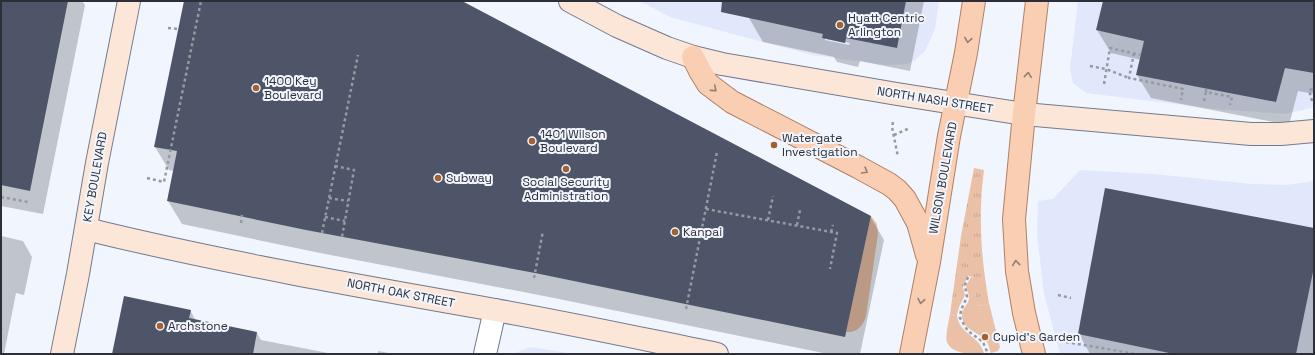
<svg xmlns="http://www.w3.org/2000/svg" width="1315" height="355" font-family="'Space Grotesk',sans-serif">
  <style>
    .built { fill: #e2e8fb }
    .grass { fill: url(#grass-tufts) }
    .garden { fill: #eac1a7 }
    .shadow { fill: #0003; fill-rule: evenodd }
    .building { fill: #4e5569 }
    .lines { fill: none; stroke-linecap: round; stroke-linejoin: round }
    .street-casing { stroke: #737a90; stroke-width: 24 }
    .secondary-casing { stroke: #737a90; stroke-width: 24 }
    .primary-casing { stroke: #af8166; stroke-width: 24 }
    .path { stroke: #9699a2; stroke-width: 2.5; stroke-dasharray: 3 3; stroke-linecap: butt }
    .street { stroke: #fff; stroke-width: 22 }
    .secondary { stroke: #fce6d8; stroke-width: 22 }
    .primary { stroke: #faceb2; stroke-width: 22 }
    .oneway { stroke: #937e75 }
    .poi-dot { fill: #a46030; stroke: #f1f5fe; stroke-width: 1.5 }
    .labels { text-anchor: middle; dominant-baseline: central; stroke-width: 4; stroke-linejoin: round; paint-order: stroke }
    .poi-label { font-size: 12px; fill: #2c2f38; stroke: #f1f5fe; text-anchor: start }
    .street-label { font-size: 12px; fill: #2c2f38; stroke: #f1f5fe }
  </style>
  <defs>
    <pattern id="grass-tufts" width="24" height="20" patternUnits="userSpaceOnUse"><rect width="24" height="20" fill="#eac1a7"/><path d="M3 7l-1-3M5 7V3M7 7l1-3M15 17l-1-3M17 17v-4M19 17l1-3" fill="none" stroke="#c9a690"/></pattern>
  </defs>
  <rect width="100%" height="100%" fill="#f1f5fe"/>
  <g class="built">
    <path d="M640 1H939L935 29 925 51 915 60 907 64 886 65 812 55 670 17Z"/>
    <path d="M1078 1H1314V107L1286 114 1215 109 1086 93 1073 83 1070 69Z"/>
    <path d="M1080 170 1154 174 1252 184 1286 185 1314 181V354H1061L1059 350 1044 294 1037 234 1038 201 1053 199Z"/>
    <path d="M530 347 557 351 573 354H513Z"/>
  </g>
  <path class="grass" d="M974 168 984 170C978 214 981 259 989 303L982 306C968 302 978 291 979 282L973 277 968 276 963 287 965 295 959 307 957 315 950 314 961 236Z"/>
  <g class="garden">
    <path d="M871 216 877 224 878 234 866 316C863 326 857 333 846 332Z"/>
    <path d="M971 277 976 278 979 282V287L975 295 976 302 979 305 982 306 989 303 1000 347 998 351 991 353C989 349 989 344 986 341 979 332 963 330 962 316 961 309 968 305 969 299 969 294 967 290 966 286Z"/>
    <path d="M950 314 957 315C959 335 981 336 984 354 973 354 952 355 947 342 945 337 949 320 950 314Z"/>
  </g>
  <g class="shadow">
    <path d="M1 1H82L85 5 43 214 1 206Z"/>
    <path d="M185 1H458L870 216 884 240 860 354H828L549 297 320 253 182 224 168 201 174 171 169 170 155 147Z"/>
    <path d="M752 1H924L910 71 860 61 858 67 837 62 834 57 763 42 749 18ZM825 38 850 43 849 45 825 40Z"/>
    <path d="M1104 1H1314V94L1298 91 1289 125 1151 98 1137 75 1141 60 1111 53 1097 30Z"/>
    <path d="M1314 229V354H1090L1079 334Z"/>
    <path d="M1 236 23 241 32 257 24 295 16 293 4 354H1Z"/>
    <path d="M190 310 196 321 257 333 261 340 333 354H113Z"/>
    <path d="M378 351 394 354H378Z"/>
  </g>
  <g class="building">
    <path d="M1 1H68L30 191 1 185Z"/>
    <path d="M184 1H462L871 216 845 337 535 273 306 230 167 201 177 151 154 147Z"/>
    <path d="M722 1H906L897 48 846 38 845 43 822 38 823 34 721 12Z"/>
    <path d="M1103 1H1314V73L1285 68 1276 102 1136 75 1144 41 1096 30Z"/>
    <path d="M1105 188 1314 228V267L1296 354H1174L1078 334Z"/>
    <path d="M124 296 191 310 189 318 257 332 253 354H112Z"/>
  </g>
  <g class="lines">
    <defs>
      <path id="street" d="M485 354 495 310"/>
      <g id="secondary">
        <path d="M570 1 617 26 667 48 693 57 722 64 897 94 1024 114 1251 134H1281L1314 131"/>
        <path d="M86 229C221 262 358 286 495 310 569 323 643 339 717 354"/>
        <path d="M62 354 78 274 97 163 129 1"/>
      </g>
      <g id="primary">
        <path d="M693 57 700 71 708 84 732 102 858 167 889 184 897 190 905 199 918 223 927 255"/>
        <path d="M911 354 929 262 949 136 966 53 974 1"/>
        <path d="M1034 354 1024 313 1017 271 1014 219 1024 114 1037 1"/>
      </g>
    </defs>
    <use href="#street" class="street-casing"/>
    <use href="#secondary" class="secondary-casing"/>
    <use href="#primary" class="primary-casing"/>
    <g class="path">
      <path d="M168 28 178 29"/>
      <path d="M1134 53 1129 78 1183 89 1181 100"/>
      <path d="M1090 66 1106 69 1129 78"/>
      <path d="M1104 84 1110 48 1141 55"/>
      <path d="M1206 89V92L1232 97 1230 105"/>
      <path d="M1204 101 1206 92"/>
      <path d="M1312 101 1309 90 1314 89"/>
      <path d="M893 122 892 127 898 157"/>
      <path d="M894 135 910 128"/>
      <path d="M335 166 354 170 342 237"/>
      <path d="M147 178 164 182 201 1"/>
      <path d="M1 197 28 202"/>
      <path d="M329 198 348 201"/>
      <path d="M706 209 837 233 830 269"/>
      <path d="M325 217 345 221"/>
      <path d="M768 220 773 196"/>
      <path d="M241 223 242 215"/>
      <path d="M797 225 800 210"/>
      <path d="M831 232 833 225"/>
      <path d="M322 233 358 55"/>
      <path d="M968 277 965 285 967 297 961 310 960 318 968 331 983 342 988 354"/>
      <path d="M534 278 543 231"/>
      <path d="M1058 295 1071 298"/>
      <path d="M686 309 717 152"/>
      <path d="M1066 342 1136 354"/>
    </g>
    <use href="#street" class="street"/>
    <use href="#secondary" class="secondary"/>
    <use href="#primary" class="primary"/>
  </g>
  <defs><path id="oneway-chevron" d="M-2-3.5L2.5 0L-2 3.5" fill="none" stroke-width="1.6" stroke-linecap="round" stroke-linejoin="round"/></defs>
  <g class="oneway">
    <use href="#oneway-chevron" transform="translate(968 40) rotate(99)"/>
    <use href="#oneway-chevron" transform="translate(1028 75) rotate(-84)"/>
    <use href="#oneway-chevron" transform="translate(714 89) rotate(41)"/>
    <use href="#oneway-chevron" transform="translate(865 171) rotate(30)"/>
    <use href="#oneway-chevron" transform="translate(1016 263) rotate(-96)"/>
    <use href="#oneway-chevron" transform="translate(921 301) rotate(101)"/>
  </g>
  <g class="poi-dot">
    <circle cx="840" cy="25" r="4"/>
    <circle cx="256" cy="88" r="4"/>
    <circle cx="532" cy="141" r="4"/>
    <circle cx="774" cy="145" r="4"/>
    <circle cx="566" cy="169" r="4"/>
    <circle cx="438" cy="178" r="4"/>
    <circle cx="675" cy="232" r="4"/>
    <circle cx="160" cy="326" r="4"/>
    <circle cx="985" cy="337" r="4"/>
  </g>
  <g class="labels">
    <g class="poi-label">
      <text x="848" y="18">Hyatt Centric<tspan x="848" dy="14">Arlington</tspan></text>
      <text x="264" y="81">1400 Key<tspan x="264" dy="14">Boulevard</tspan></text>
      <text x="540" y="134">1401 Wilson<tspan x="540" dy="14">Boulevard</tspan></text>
      <text x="782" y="138">Watergate<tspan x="782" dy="14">Investigation</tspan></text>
      <text x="446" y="178">Subway</text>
      <text x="566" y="182" text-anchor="middle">Social Security<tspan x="566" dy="14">Administration</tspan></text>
      <text x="683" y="232">Kanpai</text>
      <text x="168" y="326">Archstone</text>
      <text x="993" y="337">Cupid's Garden</text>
    </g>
    <g class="street-label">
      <text transform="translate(935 100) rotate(9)">NORTH NASH STREET</text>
      <text transform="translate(95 177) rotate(-80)">KEY BOULEVARD</text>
      <text transform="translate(943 178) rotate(-80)">WILSON BOULEVARD</text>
      <text transform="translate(401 293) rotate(11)">NORTH OAK STREET</text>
    </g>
  </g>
  <rect width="1315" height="355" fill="none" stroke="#2c2f38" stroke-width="4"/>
</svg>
